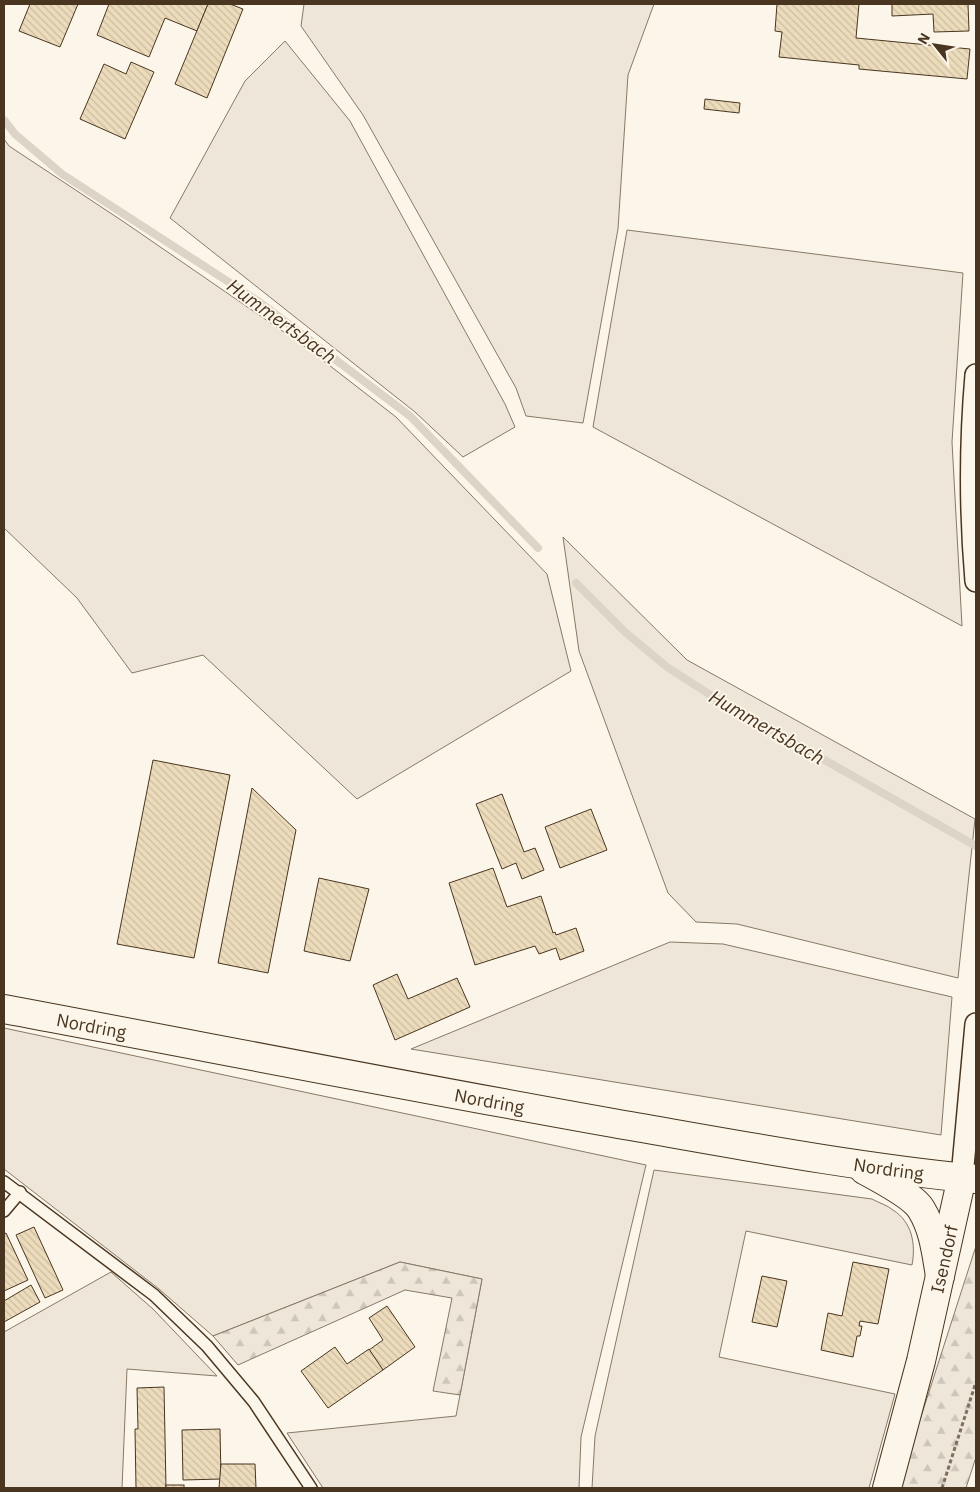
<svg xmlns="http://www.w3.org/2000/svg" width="980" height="1492" font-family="'IBM Plex Sans',sans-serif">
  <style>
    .green { fill: #ede6d9; stroke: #887966 }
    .forest { fill: url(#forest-firs); stroke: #887966 }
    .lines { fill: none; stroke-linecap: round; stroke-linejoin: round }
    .stream { stroke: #dcd4c6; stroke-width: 8 }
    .building { fill: url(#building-back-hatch); stroke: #4a3520 }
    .lane-casing { stroke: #4a3520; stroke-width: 14 }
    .street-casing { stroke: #4a3520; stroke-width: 24 }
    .secondary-casing { stroke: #4a3520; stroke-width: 30 }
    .primary-casing { stroke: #4a3520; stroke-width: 30 }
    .path { stroke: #7f6f5c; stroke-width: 3; stroke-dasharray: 4 2.5; stroke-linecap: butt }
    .lane { stroke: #fbf6e9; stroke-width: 11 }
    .street { stroke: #fbf6e9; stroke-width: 21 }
    .secondary { stroke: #fbf6e9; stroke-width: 28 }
    .primary { stroke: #fbf6e9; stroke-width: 28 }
    .labels { text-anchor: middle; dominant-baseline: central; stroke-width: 4; stroke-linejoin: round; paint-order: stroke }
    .street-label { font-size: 18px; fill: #4a3520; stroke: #fbf6e9 }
    .water-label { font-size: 19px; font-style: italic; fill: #4a3520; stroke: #fbf6e9 }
  </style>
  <defs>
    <pattern id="forest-firs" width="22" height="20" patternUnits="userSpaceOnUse" patternTransform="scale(1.25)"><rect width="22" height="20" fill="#ede6d9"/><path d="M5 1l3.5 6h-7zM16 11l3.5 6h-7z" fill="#cdc6ba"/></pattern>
    <pattern id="building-back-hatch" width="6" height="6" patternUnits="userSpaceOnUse" patternTransform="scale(1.25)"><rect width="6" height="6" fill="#ecdcbc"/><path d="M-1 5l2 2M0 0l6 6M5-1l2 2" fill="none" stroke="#ccbda1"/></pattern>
  </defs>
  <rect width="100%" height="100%" fill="#fbf6e9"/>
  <g class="green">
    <path d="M304 4H654L628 75 618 229 583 423 526 416 516 388 363 115 301 26Z"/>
    <path d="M285 41 350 121 505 404 515 427 463 457 415 412 170 218 245 81Z"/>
    <path d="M4 139 9 146 124 222 307 348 396 417 547 574 571 671 357 799 203 655 132 673 77 598 4 528Z"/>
    <path d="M627 230 963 273 952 442 962 626 593 427Z"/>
    <path d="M563 537 687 660 975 819 958 978 737 924 696 922 668 893 579 651Z"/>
    <path d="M670 942 723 944 952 997 941 1135 411 1049Z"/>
    <path d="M4 1028 646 1165 581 1437 579 1488H323L287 1433 456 1416 482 1279 400 1262 213 1336 159 1289 4 1169Z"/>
    <path d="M654 1170 872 1199C879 1203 887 1205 893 1210 912 1222 916 1244 912 1265L746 1231 719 1357 895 1394 869 1488H592L595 1436Z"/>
    <path d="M111 1272 153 1309 217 1376 127 1369 122 1488H4V1332Z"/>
  </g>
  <g class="forest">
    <path d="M976 1246V1457L966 1488H898Z"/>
    <path d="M400 1262 482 1279 460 1395 433 1391 452 1298 405 1290 238 1365 213 1336Z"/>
  </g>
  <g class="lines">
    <g class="stream">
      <path d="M4 120 15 134 62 174 258 301 410 416 538 548"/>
      <path d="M576 583 625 632 667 667 712 696 976 846"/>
    </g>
  </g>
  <g class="building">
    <path d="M30 4H78L60 47 19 31Z"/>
    <path d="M109 4H208L197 31 165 18 149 57 97 35Z"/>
    <path d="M208 4H230L243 9 207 98 175 84Z"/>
    <path d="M777 4H859L856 38 970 49 967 79 859 69V65L779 57 782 32 775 31Z"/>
    <path d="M892 4H968L969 31 934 32 933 14 892 16Z"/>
    <path d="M131 62 154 72 125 139 80 119 104 64 126 74Z"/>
    <path d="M705 99 740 103 739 113 704 109Z"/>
    <path d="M153 760 230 775 194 958 117 944Z"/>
    <path d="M252 788 296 830 268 973 218 963Z"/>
    <path d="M502 794 524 852 535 848 544 870 522 879 516 863 502 869 476 804Z"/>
    <path d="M591 809 607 850 560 868 545 827Z"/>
    <path d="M493 868 507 907 541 896 553 933 555 932 556 935 576 928 584 951 560 960 556 948 539 954 535 946 475 965 449 883Z"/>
    <path d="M319 878 369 889 350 961 304 951Z"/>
    <path d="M397 974 408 999 457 978 470 1007 395 1040 373 985Z"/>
    <path d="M34 1227 63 1290 45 1298 16 1235Z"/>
    <path d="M6 1233 28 1280 4 1291V1234Z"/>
    <path d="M853 1262 889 1269 878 1324 860 1321 859 1326H862L860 1336H857L853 1357 821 1350 828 1313 842 1316Z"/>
    <path d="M762 1276 787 1281 777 1327 752 1322Z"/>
    <path d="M31 1285 40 1302 4 1322V1301Z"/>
    <path d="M387 1306 415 1347 383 1370 369 1350 383 1340 369 1318Z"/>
    <path d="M335 1347 347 1364 369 1349 383 1370 328 1408 301 1371Z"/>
    <path d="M164 1387 166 1488H136L135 1429H138L137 1388Z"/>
    <path d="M220 1429 221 1479 183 1480 182 1430Z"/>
    <path d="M221 1464H255L256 1488H219Z"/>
    <rect x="166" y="1485" width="18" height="3"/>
  </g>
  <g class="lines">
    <defs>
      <g id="lane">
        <path d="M4 1182 154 1295 207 1346 254 1402 311 1488"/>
        <path d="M4 1211 20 1192"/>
      </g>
      <g id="street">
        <path d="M976 375C970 444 970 512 976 581"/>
        <path d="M962 1177 976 1024"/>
      </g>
      <g id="secondary">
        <path id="s1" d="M887 1488 921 1361 962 1177"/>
      </g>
      <g id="primary">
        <path id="s2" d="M4 1009C207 1047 410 1087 613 1123 734 1144 854 1167 976 1179"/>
        <path d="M864 1170C879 1178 913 1196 921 1209 934 1230 936 1253 940 1276"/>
      </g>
    </defs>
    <use href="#lane" class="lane-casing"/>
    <use href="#street" class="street-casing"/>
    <use href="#secondary" class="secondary-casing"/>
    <use href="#primary" class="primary-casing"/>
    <path class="path" d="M942 1488 976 1382"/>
    <use href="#lane" class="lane"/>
    <use href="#street" class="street"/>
    <use href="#secondary" class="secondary"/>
    <use href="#primary" class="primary"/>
  </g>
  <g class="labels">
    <g class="street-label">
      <text stroke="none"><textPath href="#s2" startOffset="89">Nordring</textPath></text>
      <text stroke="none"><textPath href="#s2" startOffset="494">Nordring</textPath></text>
      <text stroke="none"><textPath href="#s2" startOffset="899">Nordring</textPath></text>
      <text stroke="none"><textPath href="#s1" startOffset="236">Isendorf</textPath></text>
    </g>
    <g class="water-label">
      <text transform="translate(282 321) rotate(36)">Hummertsbach</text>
      <text transform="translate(767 727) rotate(30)">Hummertsbach</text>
    </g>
  </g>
  <rect width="980" height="1492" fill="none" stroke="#4a3520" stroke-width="10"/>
  <g transform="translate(935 45) rotate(300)" stroke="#fbf6e9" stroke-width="4" paint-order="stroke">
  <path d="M0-4L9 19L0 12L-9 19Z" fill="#4a3520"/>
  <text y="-8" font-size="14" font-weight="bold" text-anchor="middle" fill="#4a3520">N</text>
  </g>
</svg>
